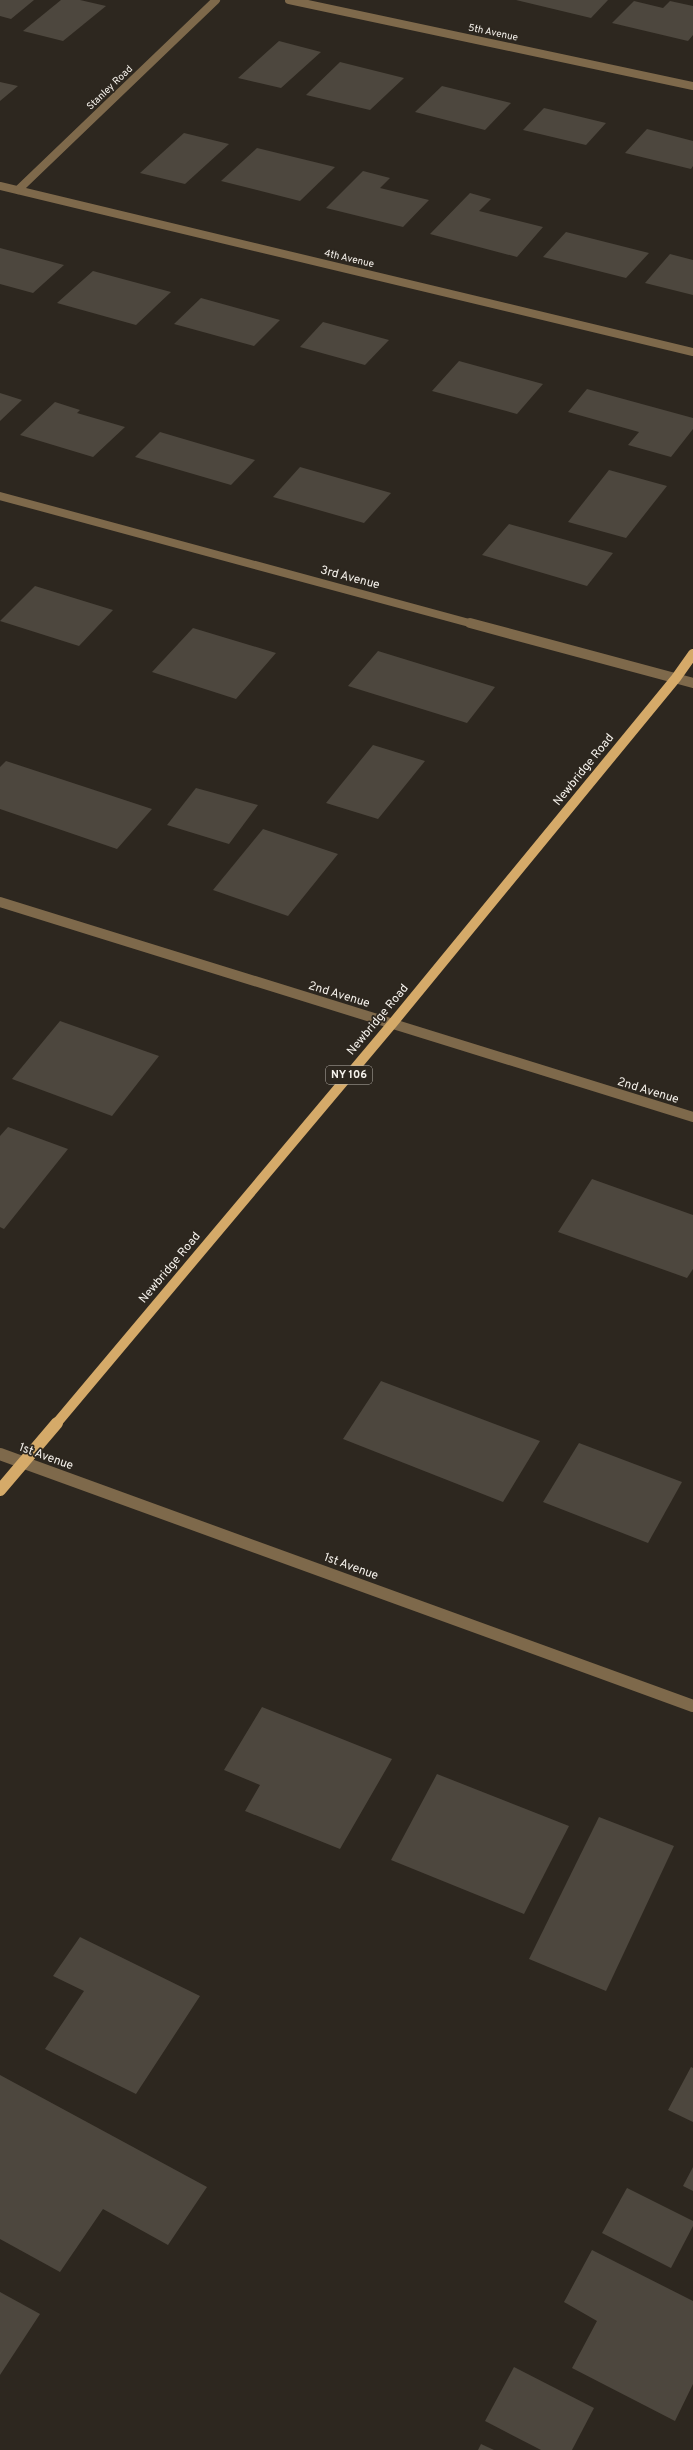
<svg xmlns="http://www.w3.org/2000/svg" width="693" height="2450" font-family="Overpass,sans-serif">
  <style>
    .building { fill: #4d473e }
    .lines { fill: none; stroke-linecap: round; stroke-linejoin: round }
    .minor-far2 { stroke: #7e694b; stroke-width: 8 }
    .minor-far1 { stroke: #7e694b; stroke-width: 10 }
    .minor { stroke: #7e694b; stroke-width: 12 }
    .major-far1 { stroke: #d5aa69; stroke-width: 10 }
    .major { stroke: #d5aa69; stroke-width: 12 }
    .labels { text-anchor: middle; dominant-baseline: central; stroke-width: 3.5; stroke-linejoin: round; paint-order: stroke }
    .far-street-label { font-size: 10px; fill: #f6f2ec; stroke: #2d271f }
    .shield { fill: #2d271f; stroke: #bab5ae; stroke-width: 1 }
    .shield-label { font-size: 11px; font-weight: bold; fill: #f6f2ec }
    .street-label { font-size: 12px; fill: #f6f2ec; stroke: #2d271f }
  </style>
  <rect width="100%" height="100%" fill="#2d271f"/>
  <g class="building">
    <path d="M0 0H34L11 19 0 16Z"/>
    <path d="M61 0H80L106 6 63 41 23 31Z"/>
    <path d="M516 0H608L591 18Z"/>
    <path d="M634 1 663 8 670 1 693 6V35L688 41 612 23Z"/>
    <path d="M279 41 321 52 281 88 238 78Z"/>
    <path d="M340 62 404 78 370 110 306 95Z"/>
    <path d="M0 82 18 86 0 101Z"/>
    <path d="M442 86 511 103 485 130 415 112Z"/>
    <path d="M544 108 606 123 586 145 523 130Z"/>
    <path d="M647 129 693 141V166L691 169 625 153Z"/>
    <path d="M184 133 229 144 185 184 140 173Z"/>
    <path d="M257 148 335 167 300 201 221 181Z"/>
    <path d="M363 171 390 178 380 188 429 200 403 227 326 208Z"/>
    <path d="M470 193 491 199 479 211 543 227 517 257 430 234Z"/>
    <path d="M566 232 649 253 626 278 543 257Z"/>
    <path d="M0 248 64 265 33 293 0 284Z"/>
    <path d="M670 254 693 260V295L645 283Z"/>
    <path d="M93 271 171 292 136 325 57 303Z"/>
    <path d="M201 298 280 320 254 346 174 324Z"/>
    <path d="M323 322 389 340 365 365 300 347Z"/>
    <path d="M459 361 543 384 517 414 432 391Z"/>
    <path d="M587 389 693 418V429L671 457 628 445 639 432 568 412Z"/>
    <path d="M0 393 22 400 0 421Z"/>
    <path d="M55 402 80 410 77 413 125 427 93 457 20 435Z"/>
    <path d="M160 432 255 460 231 485 135 457Z"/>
    <path d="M300 467 391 493 364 523 273 497Z"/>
    <path d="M609 470 667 486 626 538 568 522Z"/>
    <path d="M509 524 613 553 587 586 482 555Z"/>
    <path d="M35 586 113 610 79 646 0 621Z"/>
    <path d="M193 628 276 653 236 699 152 672Z"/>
    <path d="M378 651 495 687 467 723 348 686Z"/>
    <path d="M373 745 425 761 378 819 326 803Z"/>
    <path d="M6 761 152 809 117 849 0 809V767Z"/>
    <path d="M196 788 258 805 229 844 167 825Z"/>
    <path d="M263 829 338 854 288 916 213 890Z"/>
    <path d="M60 1021 159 1056 112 1116 12 1079Z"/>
    <path d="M8 1127 68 1149 4 1229 0 1227V1136Z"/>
    <path d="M592 1179 693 1215V1269L687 1278 558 1232Z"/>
    <path d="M381 1381 540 1441 503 1502 343 1439Z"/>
    <path d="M579 1443 682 1482 648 1543 543 1502Z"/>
    <path d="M262 1707 392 1759 340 1849 245 1811 260 1785 224 1770Z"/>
    <path d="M437 1774 569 1826 524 1914 391 1860Z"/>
    <path d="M599 1817 674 1846 606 1991 529 1959Z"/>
    <path d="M80 1937 200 1996 136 2094 45 2049 84 1991 53 1976Z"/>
    <path d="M691 2067 693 2068V2122L668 2110Z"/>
    <path d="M0 2075 207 2187 168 2245 103 2209 60 2272 0 2239Z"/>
    <path d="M693 2167V2191L683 2186Z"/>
    <path d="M627 2188 693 2221V2226L671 2268 602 2233Z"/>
    <path d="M592 2250 693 2301V2384L675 2421 572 2368 597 2321 564 2302Z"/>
    <path d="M0 2292 40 2314 0 2375Z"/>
    <path d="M514 2367 594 2408 572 2450H541L485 2421Z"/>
    <path d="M481 2444 494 2450H478Z"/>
  </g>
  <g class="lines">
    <g class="minor-far2">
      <path d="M289 0 693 86"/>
      <path d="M0 186 693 352"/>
      <path d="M18 190 216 0"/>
      <path d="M0 496 473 624"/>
    </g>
    <g class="minor-far1">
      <path d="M470 623 693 683"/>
      <path d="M0 902 693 1117"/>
    </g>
    <path class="minor" d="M0 1454 693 1706"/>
    <path class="major-far1" d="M56 1424 392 1024 676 678 693 654"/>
    <path class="major" d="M0 1490 57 1423"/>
  </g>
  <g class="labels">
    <g class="far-street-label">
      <text transform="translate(493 33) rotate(12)">5th Avenue</text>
      <text transform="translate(110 88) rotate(-44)">Stanley Road</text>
      <text transform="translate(349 259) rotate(13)">4th Avenue</text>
    </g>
    <rect class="shield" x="326" y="1066" width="46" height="18" rx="3"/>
    <g class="shield-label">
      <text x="349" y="1075">NY 106</text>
    </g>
    <g class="street-label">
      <text transform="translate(350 578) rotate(15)">3rd Avenue</text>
      <text transform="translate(584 770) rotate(-51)">Newbridge Road</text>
      <text transform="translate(339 995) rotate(17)">2nd Avenue</text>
      <text transform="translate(378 1020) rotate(-50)">Newbridge Road</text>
      <text transform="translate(648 1091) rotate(17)">2nd Avenue</text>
      <text transform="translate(170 1268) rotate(-50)">Newbridge Road</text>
      <text transform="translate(46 1457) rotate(20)">1st Avenue</text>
      <text transform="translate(351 1567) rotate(20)">1st Avenue</text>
    </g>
  </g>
</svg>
